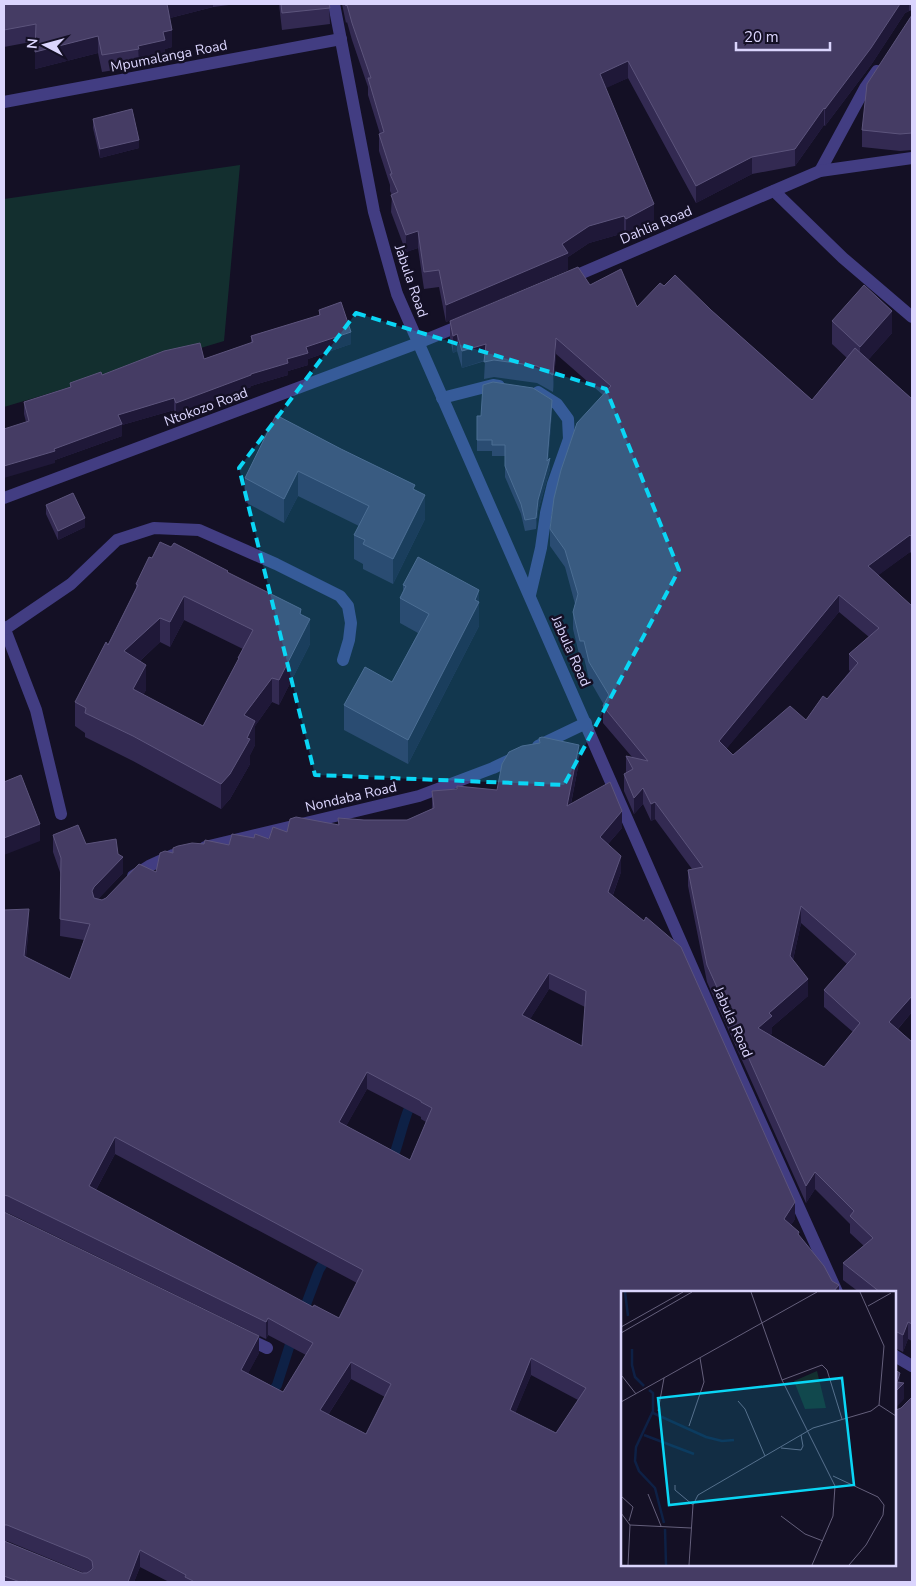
<svg xmlns="http://www.w3.org/2000/svg" width="916" height="1586" font-family="'Nunito Sans',sans-serif">
  <style>
    .green { fill: #132f2f }
    .lines { fill: none; stroke-linecap: round; stroke-linejoin: round }
    .stream { stroke: #0e2146; stroke-width: 10 }
    .minor { stroke: #423d82; stroke-width: 12 }
    .wall { fill: #332a52; fill-rule: evenodd }
    .shaded-wall { fill: #1f1838 }
    .building { fill: #453c64; stroke: #5c547c; fill-rule: evenodd }
    .marked { fill: #0ad6f5; fill-opacity: 0.2; stroke: #0ad6f5; stroke-width: 4; stroke-dasharray: 10 6; stroke-linejoin: round }
    .labels { text-anchor: middle; dominant-baseline: central; stroke-width: 5; stroke-linejoin: round; paint-order: stroke }
    .street-label { font-size: 14px; fill: #dbd5fd; stroke: #141025 }
    .inset-river { fill: none; stroke: #0e2146; stroke-width: 2.5 }
    .inset-road { fill: none; stroke: #645f7b; stroke-width: 1 }
    .view { fill: #0ad6f5; fill-opacity: 0.15; stroke: #0ad6f5; stroke-width: 2.5 }
    .inset-edge { fill: none; stroke: #dbd5fd; stroke-width: 2.5 }
  </style>
  <rect width="100%" height="100%" fill="#141025"/>
  <path class="green" d="M240 165 224 341 4 407V199Z"/>
  <g class="lines">
    <g class="stream">
      <path d="M391 1163C400 1142 402 1121 413 1099"/>
      <path d="M302 1315 319 1270 328 1255"/>
      <path d="M268 1398 277 1385 293 1335"/>
    </g>
    <g class="minor">
      <path d="M334 4 374 212 397 294 738 1072 837 1292"/>
      <path d="M4 102 341 39"/>
      <path d="M820 171 865 88 877 71"/>
      <path d="M774 191 843 258 912 317"/>
      <path d="M568 279 820 171 912 158"/>
      <path d="M442 398 493 385 499 386"/>
      <path d="M4 498 418 343 464 324"/>
      <path d="M530 595 541 548 546 513 553 484 569 439 568 419 557 404 538 392"/>
      <path d="M4 627 36 710 61 814"/>
      <path d="M5 629 71 584 117 540 154 528 199 530 276 564 340 596 348 606 351 623 349 640 343 660"/>
      <path d="M538 746 586 723"/>
      <path d="M205 847 419 796 493 768 516 757"/>
      <path d="M133 876 149 866 173 855"/>
      <path d="M244 1337 267 1348"/>
      <path d="M895 1356 912 1366"/>
    </g>
  </g>
  <g class="wall">
    <path d="M4 4H237L213 7 170 18 172 47 165 49V57L139 63V66L102 72 98 53 35 69 36 41 4 47Z"/>
    <path d="M279 4H329L330 24 282 30Z"/>
    <path d="M342 4H912V10L909 11 905 13 871 65 825 126 824 125 795 166 752 174 696 203 628 78 605 88 654 221 626 236 624 233 589 243 568 257V270L446 322 439 287 424 289 418 248 406 252 391 212 392 195 390 191V185L379 151V134H380L368 95V87L352 40 347 22 346 23Z"/>
    <path d="M912 15V150L900 151 862 147V130Z"/>
    <path d="M93 119 139 148 100 158 93 128Z"/>
    <path d="M590 285 637 307 664 286 711 310 812 400 847 358 832 344V321L892 333 868 360 912 399V554L910 552 878 575 912 606V1012L898 1029 912 1042V1341L908 1339 903 1352 895 1348V1292H859L843 1280V1263L864 1246 850 1233V1224L815 1189 806 1203 707 982 688 886V870L692 869 655 819 651 821 643 804 634 814 624 791V774L626 773V756L632 757 603 723V706L604 705 589 679 584 658H580L573 629V612L575 604 565 567 550 546V529L603 395 556 354 553 392 537 383 494 377 484 379 485 361 462 368 457 351 453 353 450 338V321ZM839 612 869 637 849 654V670L850 671 827 699 806 720 733 755 726 749ZM801 923 847 964 824 990V1007L853 1032 824 1067 770 1035 772 1033V1027L808 996 793 960Z"/>
    <path d="M319 310 351 344 308 359V365L288 371V375L251 386V387L176 415 174 410 122 425V436L55 460V463L26 422 24 414V402L70 387V383L102 375 204 359 251 343V336L319 316Z"/>
    <path d="M552 411 548 460 550 469 538 511 536 529 525 531 521 514 505 477V456H492V451H477V416Z"/>
    <path d="M276 415 415 490 425 519 393 584 363 569V564L354 559V535L359 526 298 496 284 523 245 502V478Z"/>
    <path d="M46 505 85 527 58 540 46 514Z"/>
    <path d="M228 573 301 615 310 644 279 705 272 702 255 726V745L250 755V764L230 799 221 809 133 761 85 737V733L75 726V702L108 645 136 588V584ZM184 620 243 649 238 658V661L203 726 143 695 146 690 140 661 160 642 170 647Z"/>
    <path d="M403 585 479 615V626L408 764 344 730V705L392 682 418 633 400 623V598L403 591Z"/>
    <path d="M539 738 579 762 571 804 622 828 608 844 621 872 613 895 795 1219 791 1225 839 1292 622 1565 912 1582H169L140 1567 134 1582H4V1212L259 1353 248 1373 283 1392 306 1355 268 1335 266 1339 8 1213 4 1212V910L29 925 26 957 70 979 84 940 60 936 61 875 53 852V835L86 844 118 854 123 873 98 899 102 900 156 872 173 853 229 845 254 838 269 839 287 832 338 825V818L364 820H407L432 809V791L497 790 539 743ZM549 989 585 1007 582 1046 530 1019ZM367 1089 421 1117V1119L426 1122 410 1160 346 1126ZM115 1154 357 1283 339 1318 313 1307 96 1190ZM531 1375 578 1400 556 1433 515 1413ZM351 1379 385 1397 366 1434 328 1415ZM7 1541 84 1573H82L6 1542Z"/>
  </g>
  <g class="shaded-wall">
    <path d="M166 4H213V7L166 19Z"/>
    <path d="M900 4H909V11L905 13 871 65 825 126V109Z"/>
    <path d="M172 30V47L165 49V57L139 63 138 46 163 32Z"/>
    <path d="M98 36V53L35 69V52Z"/>
    <path d="M628 61V78L600 91V74Z"/>
    <path d="M824 108V125L795 166V149Z"/>
    <path d="M139 140V148L100 158V149Z"/>
    <path d="M752 157V174L696 203V186Z"/>
    <path d="M654 204V221L626 236V219Z"/>
    <path d="M624 216V233L589 243 568 257V270L446 322V305L562 244 589 226Z"/>
    <path d="M418 231V248L406 252V235Z"/>
    <path d="M892 311V333L860 369V347Z"/>
    <path d="M351 332V344L308 359V365L288 371V375L251 386V387L176 415V403L251 374 287 359 306 347Z"/>
    <path d="M457 334V351L453 353V336Z"/>
    <path d="M556 338V354L553 392V375Z"/>
    <path d="M486 344V360L462 368V351Z"/>
    <path d="M174 398V410L122 425V436L55 460V463L4 478V466L54 449 118 415Z"/>
    <path d="M552 400V411L548 466 550 458V469L538 511 536 529V518L538 500 547 461Z"/>
    <path d="M298 471V496L284 523V499Z"/>
    <path d="M425 495V519L393 584V559Z"/>
    <path d="M85 518V527L58 540V531Z"/>
    <path d="M910 535V552L868 583V566Z"/>
    <path d="M479 590V626L408 764V740Z"/>
    <path d="M839 595V612L719 758V741Z"/>
    <path d="M184 596V620L170 647V622Z"/>
    <path d="M301 609V634L310 619V644L279 705V680L300 614Z"/>
    <path d="M160 618V642L124 676V651Z"/>
    <path d="M146 665V690L133 714V689Z"/>
    <path d="M272 678V702L255 726V745L250 755V764L230 799 221 809V784L244 715Z"/>
    <path d="M579 745V762L567 823V806Z"/>
    <path d="M643 788V804L634 814V798Z"/>
    <path d="M655 802V819L651 821V804Z"/>
    <path d="M622 811V828L600 853V837Z"/>
    <path d="M40 824V841L4 855V838Z"/>
    <path d="M621 856V872L608 908V892Z"/>
    <path d="M123 857V873L94 903 92 891 94 887Z"/>
    <path d="M801 906V923L790 973V956Z"/>
    <path d="M29 909V925L24 972V956Z"/>
    <path d="M549 973V989L522 1032V1015Z"/>
    <path d="M808 979V996L772 1027V1033L758 1045V1028L769 1013Z"/>
    <path d="M912 996V1012L889 1039V1022Z"/>
    <path d="M367 1072V1089L339 1139V1122Z"/>
    <path d="M115 1137V1154L89 1203V1186Z"/>
    <path d="M815 1172V1189L806 1203V1186Z"/>
    <path d="M795 1202V1219L784 1236V1219Z"/>
    <path d="M839 1285V1292H833Z"/>
    <path d="M268 1318V1335L266 1339V1322Z"/>
    <path d="M908 1322V1339L903 1352V1335Z"/>
    <path d="M259 1336V1353L241 1387V1370Z"/>
    <path d="M897 1350V1367L895 1373V1356Z"/>
    <path d="M531 1358V1375L510 1426V1410Z"/>
    <path d="M351 1362V1379L320 1427V1410Z"/>
    <path d="M900 1373V1386L904 1383V1399L895 1409V1392L897 1382Z"/>
    <path d="M140 1550V1567L134 1582H128Z"/>
  </g>
  <g class="building">
    <path d="M4 4H167L172 30 163 32 165 40 138 46 139 49 102 55 98 36 35 52 36 24 4 30Z"/>
    <path d="M281 4H329L330 8 282 13Z"/>
    <path d="M345 4H900L871 48 825 109 824 108 795 149 752 157 696 186 628 61 600 74 654 204 626 219 624 216 589 226 562 244 568 253 446 305 439 270 424 272 418 231 406 235 391 195 398 192 390 174H392L379 134 384 132 368 78H371L352 23 347 5 346 6Z"/>
    <path d="M912 15V133L900 134 862 130 867 84Z"/>
    <path d="M132 109 139 140 100 149 93 119Z"/>
    <path d="M578 267 590 285 621 269 637 307 660 283 664 286 675 275 711 310 812 400 855 348 912 399V537L910 535 868 566 912 606V996L889 1022 912 1042V1324L908 1322 903 1335 895 1331V1292H880L843 1263 873 1238 850 1216 854 1211 815 1172 806 1186 707 965 688 870 703 867 655 802 651 804 643 788 634 798 624 774 633 769 626 756 648 761 603 706 609 695 589 662 584 641H580L573 612 578 594 565 550 550 529 554 498 561 470 577 423 611 386 556 338 553 375 537 366 494 360 484 362 486 344 462 351 457 334 453 336 450 321ZM839 595 879 628 849 654 858 663 827 699 823 696 806 720 790 706 733 755 719 741ZM801 906 856 954 824 990 860 1023 824 1067 758 1028 772 1016 769 1013 808 979 790 956Z"/>
    <path d="M864 285 892 311 860 347 832 321Z"/>
    <path d="M341 302 351 332 306 347 308 353 287 359 288 363 251 374V375L176 403 174 398 118 415 122 424 54 449 55 451 4 466V429L29 421 24 402 71 387 70 383 101 372 102 375 164 351 200 343 204 359 253 342 251 336 320 315 319 310Z"/>
    <path d="M493 382 533 388 552 400 547 461 550 458 538 500 536 518 525 520 521 504 505 466V445H492V440H477V416H481L483 385Z"/>
    <path d="M276 415 341 449 415 485 413 489 425 495 393 559 363 544 365 540 354 535 369 506 298 471 284 499 245 478Z"/>
    <path d="M73 493 85 518 58 531 46 505Z"/>
    <path d="M160 542 171 547 174 543 228 571 227 572 301 609 300 614 310 619 279 680 272 678 244 715 255 721 247 738 250 739 230 774 221 784 133 736 85 713 86 708 75 702 106 642 108 645 138 585 136 584 149 557 152 558ZM184 596 253 630 238 658H239L203 726 133 689 146 665 124 651 160 618 170 622Z"/>
    <path d="M418 557 479 590 475 600 479 602 408 740 344 705 365 667 392 682 429 614 400 598 406 586 403 585Z"/>
    <path d="M542 737 579 745 567 806 610 782 622 811 600 837 621 856 608 892 644 921 646 917 681 947 795 1202 784 1219 799 1232 798 1234 824 1266 832 1281 839 1285 833 1292H622V1565H895V1410H896L901 1408 912 1397V1582H192L193 1581 185 1577 186 1575 140 1550 128 1582H30L26 1581 25 1582H20L4 1576V1541L82 1573H87L90 1571 93 1568 92 1561 88 1558 7 1525H4V1212L259 1336 241 1370 283 1392 313 1343 268 1318 266 1322 8 1196 4 1195V910L29 909 24 956 70 979 90 924 60 919 61 858 53 835 78 825 86 844 116 839 118 854 123 857 94 887 92 891 94 898 102 900 106 898 139 864 156 872 160 853 165 851 173 853V848L178 846 192 843 204 844 205 840 229 845 232 834 254 838 255 834 269 839 273 827 287 832 290 819 296 817 339 825 338 818 364 820H407L434 808 432 791 457 789V786L497 790 502 764 509 752 522 746 540 743 539 738ZM549 973 586 991 582 1046 522 1015ZM367 1072 421 1101V1102L432 1108 410 1160 339 1122ZM115 1137 363 1270 339 1318 314 1305 313 1307 89 1186ZM531 1358 586 1388 556 1433 510 1410ZM351 1362 391 1384 366 1434 320 1410Z"/>
    <path d="M21 775 40 824 4 838V782Z"/>
    <path d="M895 1348 897 1350 895 1356Z"/>
    <path d="M895 1370 900 1373 897 1382 904 1383 895 1392Z"/>
  </g>
  <path class="marked" d="M356 313 606 389 679 570 564 785 315 775 239 468Z"/>
  <g class="labels">
    <g class="street-label">
      <text transform="translate(169 56) rotate(-11)">Mpumalanga Road</text>
      <text transform="translate(656 225) rotate(-23)">Dahlia Road</text>
      <text transform="translate(411 281) rotate(71)">Jabula Road</text>
      <text transform="translate(206 407) rotate(-20)">Ntokozo Road</text>
      <text transform="translate(571 651) rotate(66)">Jabula Road</text>
      <text transform="translate(351 797) rotate(-13)">Nondaba Road</text>
      <text transform="translate(733 1022) rotate(66)">Jabula Road</text>
    </g>
  </g>
  <g transform="translate(621 1291)">
    <rect width="275" height="275" fill="#141025"/>
    <path d="M196 80 205 117 184 118 173 90Z" fill="#132f2f"/>
    <path class="inset-river" d="M4 1 7 25M11 58V74L14 86 23 95M28 99 32 102V120L15 156 14 170 18 180 34 197 43 232M32 122 85 146 101 150 113 149M23 144 73 163M44 238 45 274"/>
    <path class="inset-road" d="M130 1 161 89 214 195 212 225 191 274M247 15 270 2M0 36 62 1M0 42 71 1M1 85 15 103M161 89 201 74 206 79 221 128M117 110 124 118 144 165M0 111 196 1M258 114 275 125M37 120 43 87M68 135 83 91 79 67M160 157 180 159 182 155 180 144M212 185 257 206 263 214 262 224 245 254 228 274M54 194V199L72 214M27 203 40 235M0 205 12 216 8 230M0 222 9 234 7 274M160 225 184 243 202 250M9 234 70 237M68 274 72 214 77 204 192 137 250 120 258 114 263 55 239 1"/>
    <path class="view" d="M221 87 233 194 48 214 37 107Z"/>
    <rect width="275" height="275" class="inset-edge"/>
  </g>
  <rect width="916" height="1586" fill="none" stroke="#dbd5fd" stroke-width="10"/>
  <g transform="translate(45 45) rotate(276)" stroke="#141025" stroke-width="4" paint-order="stroke">
  <path d="M0-4L9 19L0 12L-9 19Z" fill="#dbd5fd"/>
  <text y="-8" font-size="14" font-weight="bold" text-anchor="middle" fill="#dbd5fd">N</text>
  </g>
  <path d="M736 42v8h94v-8" fill="none" stroke="#dbd5fd" stroke-width="2.5"/>
  <text x="744" y="42" font-size="15" fill="#dbd5fd" stroke="#141025" stroke-width="4" paint-order="stroke">20 m</text>
</svg>
